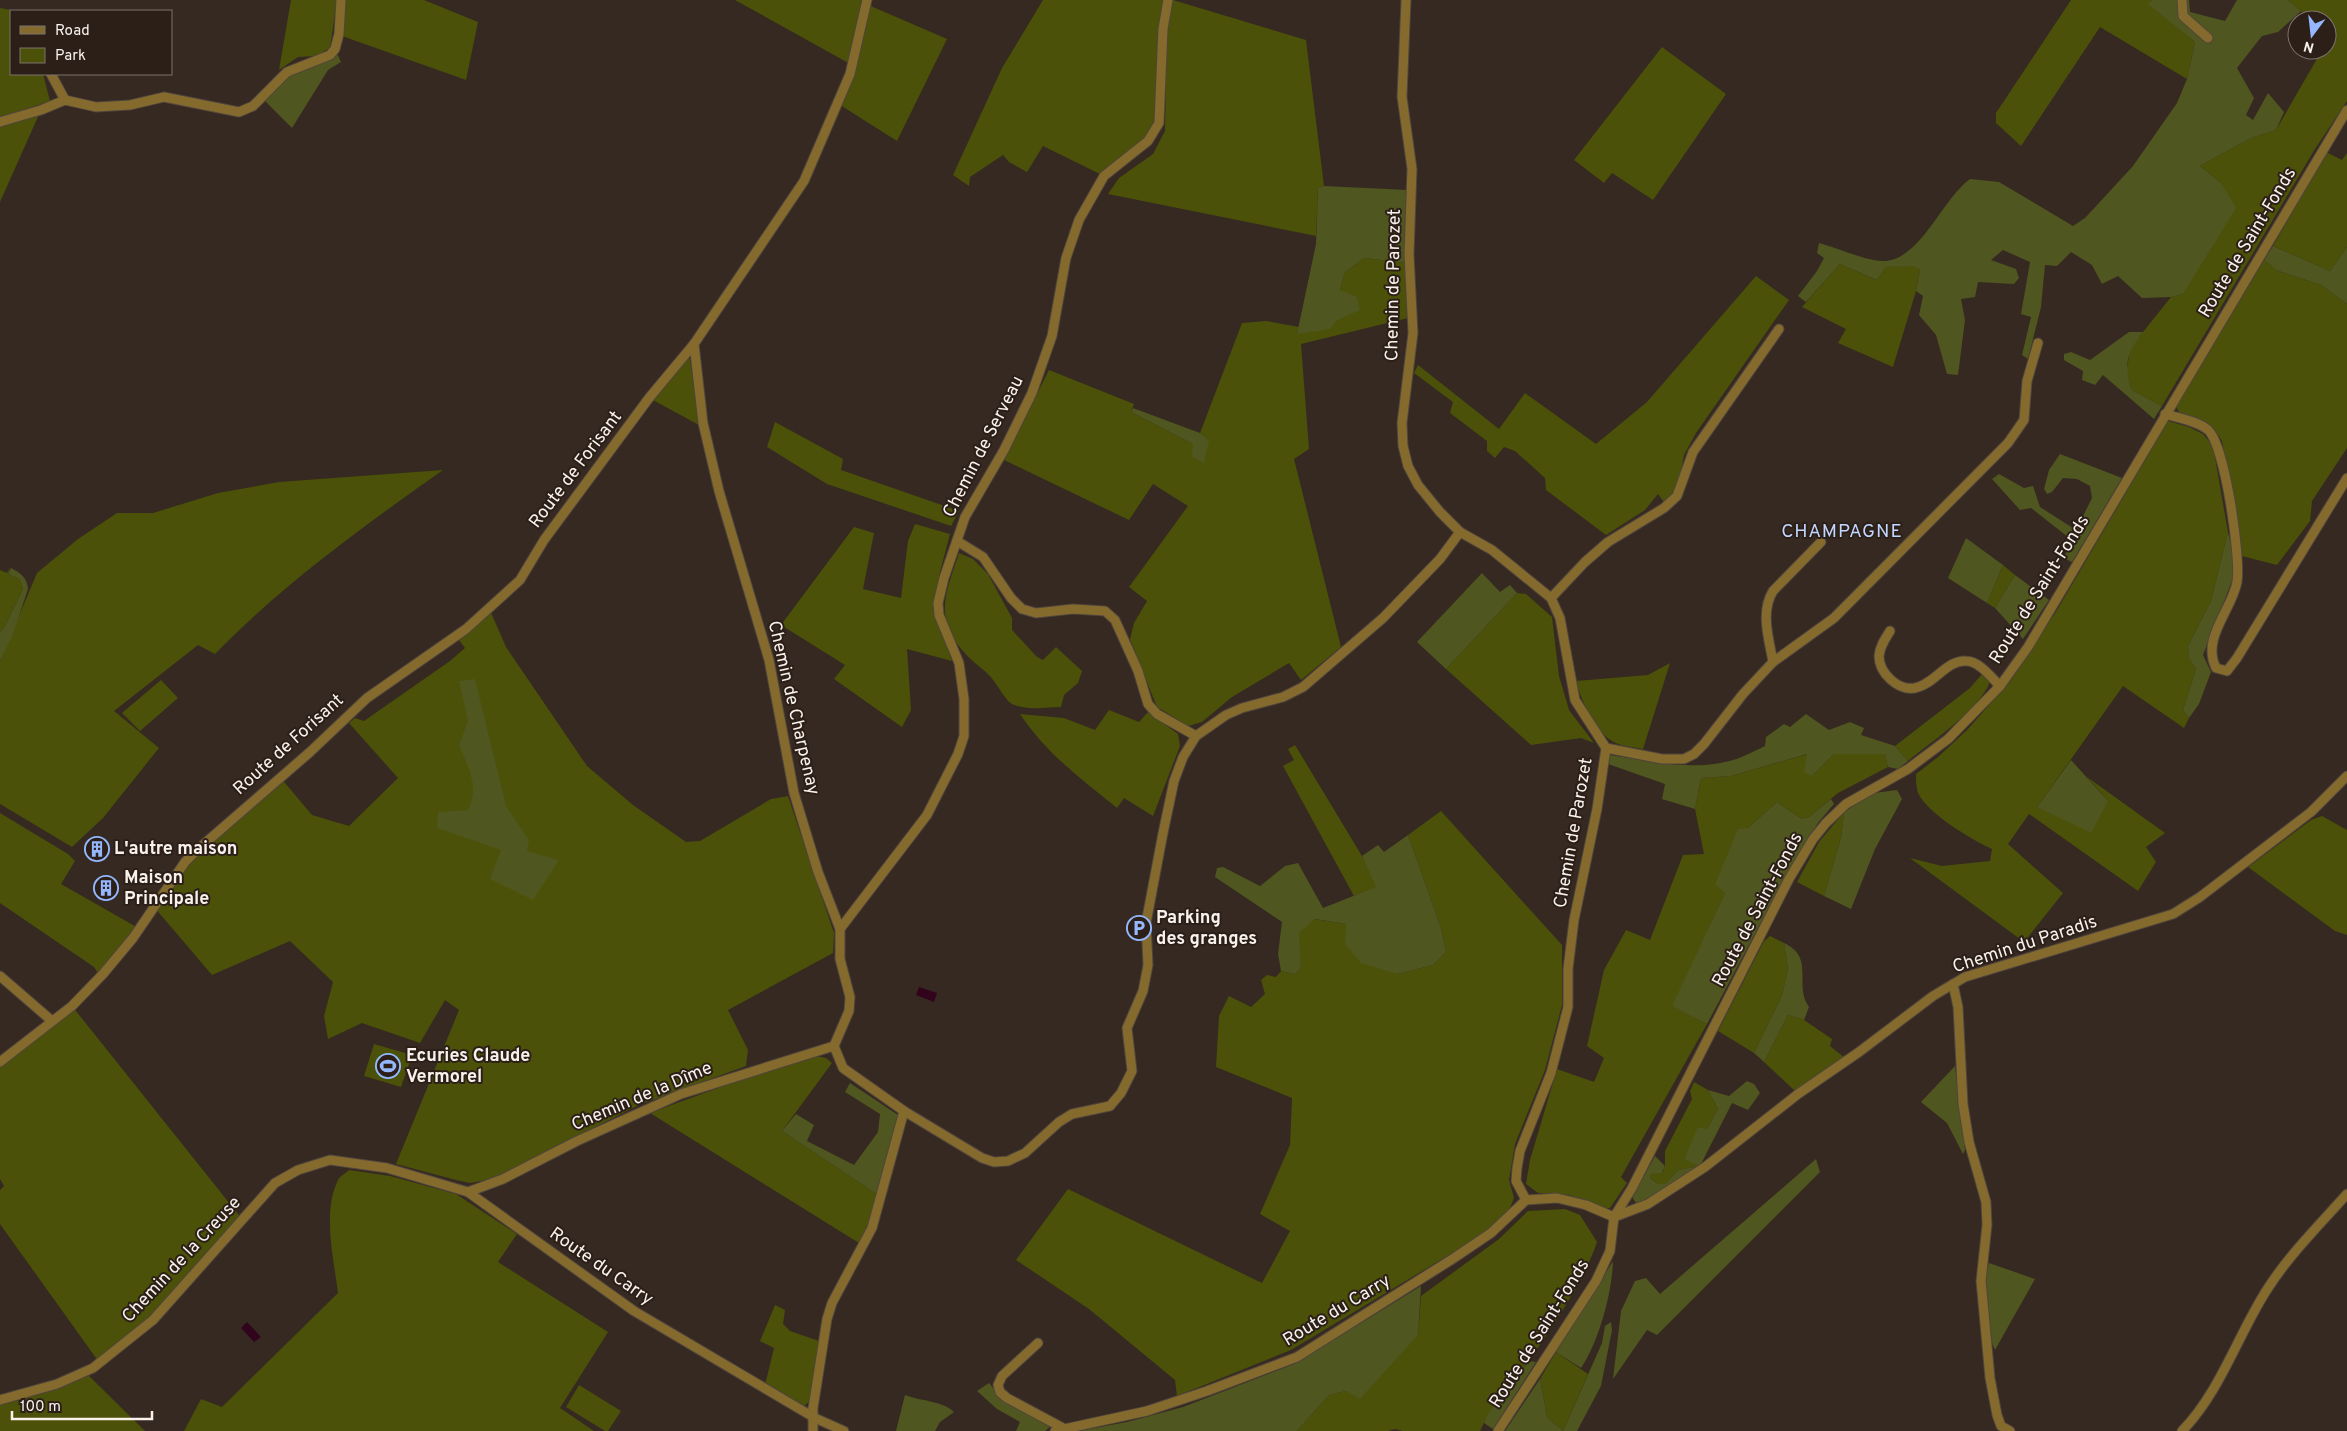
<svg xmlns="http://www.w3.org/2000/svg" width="2347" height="1431" font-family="Overpass,sans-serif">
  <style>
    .green { fill: #4b5108 }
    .forest { fill: #50561f }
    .water { fill: #32041b }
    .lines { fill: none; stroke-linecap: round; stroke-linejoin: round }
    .minor-casing { stroke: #50453d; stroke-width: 11 }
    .minor { stroke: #856a2e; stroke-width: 9 }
    .labels { text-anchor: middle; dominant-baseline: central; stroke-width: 4; stroke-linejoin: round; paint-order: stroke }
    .street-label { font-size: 18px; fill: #f9f1ec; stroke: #2b1f18 }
    .poi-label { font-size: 18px; font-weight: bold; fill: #f9f1ec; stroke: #2b1f18; text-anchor: start }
    .neighbourhood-label { font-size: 19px; letter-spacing: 1px; fill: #c2d6ff; stroke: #2b1f18 }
  </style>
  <rect width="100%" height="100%" fill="#352921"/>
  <g class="green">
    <path d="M291 0H337L330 48 316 56 298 57 279 70Z"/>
    <path d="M346 0H424L478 22 466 80 342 36Z"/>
    <path d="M735 0H866V4L947 39 897 141 837 103 852 65Z"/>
    <path d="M1043 0H1163L1159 123 1148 141 1104 176 1043 146 1027 172 1009 162 1003 155 970 177 969 186 953 175 1002 68Z"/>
    <path d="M1173 0 1306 40 1324 186 1318 188 1316 236 1108 194 1119 178 1153 154 1165 131 1167 18Z"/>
    <path d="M2071 0H2152L2149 4 2195 42 2187 79 2100 27 2021 146 1996 123V113Z"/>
    <path d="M2288 0H2347V101L2315 149 2162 406 2132 390 2126 372 2131 347 2171 297 2183 294 2221 183 2200 166 2251 138 2276 130 2322 50H2327V20H2305L2301 11Z"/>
    <path d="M0 8 17 11H11V74H43L50 101 0 118Z"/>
    <path d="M1662 47 1726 94 1653 200 1612 173 1604 183 1574 160Z"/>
    <path d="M41 110 0 202V122Z"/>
    <path d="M2326 152 2342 160 2347 153V247L2330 271 2273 246Z"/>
    <path d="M1364 258 1407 263 1408 318 1301 344 1309 449 1294 459 1341 647 1301 680 1289 663 1232 697 1202 722 1188 726 1157 707 1130 639 1134 623 1147 601 1129 587 1188 506 1153 484 1129 520 1004 460 1049 370 1134 404 1131 412 1193 444 1209 440 1200 433 1242 323 1266 321 1299 327 1297 334 1340 290 1345 272Z"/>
    <path d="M2264 260 2276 270 2321 285 2347 304V448L2312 501 2310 521 2277 565 2242 556 2222 441 2214 429 2179 412 2176 407Z"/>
    <path d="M1840 264 1877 280 1886 267 1913 265 1920 270 1916 291 1893 367 1838 343 1846 329 1802 307Z"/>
    <path d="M1756 276 1789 300 1696 433 1684 455 1678 489 1664 502 1658 494 1645 510 1606 535 1546 490 1545 478 1515 451 1504 447 1495 458 1487 451V441L1450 413 1453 402 1414 373 1418 365 1499 429 1525 393 1596 444 1647 402Z"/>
    <path d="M684 358 690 359 699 425 651 399Z"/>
    <path d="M2168 421 2189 427 2203 434 2213 446 2228 532 2211 601 2188 646 2189 659 2196 669 2183 710 2189 718 2184 728 2123 686 2037 807 2052 812 2108 801 2087 777 2165 833 2146 847 2156 862 2138 891 2029 814 2008 844 2063 893 2024 942 1910 858 1942 866 1990 861 1992 849C1972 840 1927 813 1918 793 1916 787 1916 780 1916 774L1938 757 1968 729 2011 680 2057 610Z"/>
    <path d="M775 422 843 459 841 470 959 511 951 526 827 484 767 447Z"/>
    <path d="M443 470C364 526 283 584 215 654L198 645 114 711 159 748 103 818 72 847 0 804V661L37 573 78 539 117 513H153L218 493 279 482Z"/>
    <path d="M915 524 950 534 940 572 933 609 952 661 907 649 911 710 902 727 834 679 845 665 781 625 854 527 874 533 863 589 901 598 908 541Z"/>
    <path d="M959 553 973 559 988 574 1012 618V630L1037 657 1043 660 1056 647 1082 671 1078 683 1064 695 1061 707C1046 707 1020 712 1008 701 1001 693 997 684 990 676 981 667 970 660 962 650 933 616 947 590 959 553Z"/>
    <path d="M2003 565 2015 575 1995 608 1987 603Z"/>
    <path d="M10 567 8 574 19 579 23 589 4 628 0 632V570L7 573Z"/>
    <path d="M1517 593 1526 594 1552 617 1559 676 1569 710 1594 743 1581 738 1531 745 1446 669Z"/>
    <path d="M489 608 506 647 587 766 633 805 686 842 700 841 771 799 788 796 834 933 833 953 728 1010 748 1050 746 1066 639 1105 491 1179 470 1183 456 1180 396 1164 459 1010 445 1000 420 1043 362 1023 328 1039 324 1016 333 982 290 941 212 975 154 907 185 862 280 777 312 815 349 826 398 778 349 723 355 718 364 721 450 661 465 648 456 636Z"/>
    <path d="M1670 663 1643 749C1633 747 1617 746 1609 739 1594 728 1580 698 1576 681L1648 675Z"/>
    <path d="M1982 674 1990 682C1979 710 1931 742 1908 761L1895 746 1970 688Z"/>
    <path d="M161 680 178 698 140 731 122 713Z"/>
    <path d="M1109 710 1139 722 1148 712 1178 734 1180 746 1153 816 1124 798 1117 808C1081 779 1046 753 1020 714L1064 718 1095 730Z"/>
    <path d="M1295 745 1362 856 1377 887 1354 896 1283 766 1294 760 1288 749Z"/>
    <path d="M1808 754 1812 776 1834 754H1885L1888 767 1838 793 1809 817 1802 819 1777 802 1748 828 1725 893 1673 1006 1707 1024 1621 1177 1627 1183 1610 1208 1603 1209 1569 1195 1538 1193 1526 1184 1530 1160 1557 1069 1594 1082 1604 1058 1587 1046 1604 970 1626 930 1650 940 1683 855 1704 854 1695 809 1701 778 1731 776Z"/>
    <path d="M1441 811 1562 945V1005L1545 1070 1515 1144 1509 1180 1514 1198 1509 1211 1482 1235 1291 1350 1177 1396 1175 1380 1089 1309 1016 1260 1068 1189 1262 1283 1290 1231 1260 1214 1290 1145 1292 1098 1216 1067 1219 1016 1229 996 1251 1007 1265 994 1261 980 1267 975 1276 977 1281 971 1295 974 1301 968 1298 933 1314 919 1346 924 1397 974 1433 965 1446 952 1441 928 1408 835Z"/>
    <path d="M1844 812 1841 838 1824 896 1797 882 1819 842Z"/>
    <path d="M0 813 68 854 75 861 61 884 140 929 100 977 94 967 0 903Z"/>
    <path d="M2322 816 2347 830V935L2335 931 2248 867 2311 820Z"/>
    <path d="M1770 936 1784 943 1788 969 1782 995 1754 1053 1718 1031 1764 941Z"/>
    <path d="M72 1006 242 1219 153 1320 93 1368 96 1358 0 1224V1190L4 1186 0 1179V1062Z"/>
    <path d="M1788 1015 1804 1020 1832 1039 1830 1046 1845 1058 1795 1091 1764 1062Z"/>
    <path d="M374 1044 412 1055 401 1087 364 1076Z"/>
    <path d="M816 1056 826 1058 832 1063 782 1131 878 1195 867 1228 859 1243 650 1113 745 1078Z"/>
    <path d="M1694 1082 1708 1090 1718 1109 1707 1129 1684 1158 1700 1166 1678 1170 1665 1184H1658L1650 1178 1651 1174 1663 1172 1665 1166V1151L1692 1099 1690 1091Z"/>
    <path d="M349 1170 390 1176 456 1194 517 1234 498 1262 608 1332 560 1408 594 1431H184L201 1399 222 1407 338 1293C334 1260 322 1212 338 1180 340 1176 346 1173 349 1170Z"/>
    <path d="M1565 1209 1580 1215 1597 1242C1585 1279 1551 1329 1528 1362 1512 1385 1492 1405 1480 1431H1403L1395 1429 1388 1431H1297L1329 1395 1346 1391 1418 1335 1421 1296 1499 1239 1528 1211Z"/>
    <path d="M775 1305 785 1310 783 1324 790 1331 819 1341 810 1401 804 1406 765 1385 774 1348 760 1341Z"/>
    <path d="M1556 1352 1588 1374 1563 1431 1547 1417 1540 1379Z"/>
    <path d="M85 1372 145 1431H0V1400Z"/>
    <path d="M579 1385 621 1411 608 1431H605L566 1407Z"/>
  </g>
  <g class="forest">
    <path d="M2152 0H2189L2190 12 2225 21 2237 0H2288L2301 11 2278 32 2262 36 2237 68 2254 98 2246 115 2253 120 2268 93 2284 112 2276 130 2251 138 2200 166 2221 183 2236 208 2183 294 2171 297 2142 298 2118 276 2102 284 2092 265 2071 252 2057 266 2045 265 2041 307 2028 359 2022 355 2031 317 2021 314 2030 262 2003 250 1991 260 2016 269 2019 278 2014 284 1978 282 1975 297 1961 299 1965 320 1958 375 1947 374 1936 335 1919 315 1923 296 1916 291 1920 270 1913 266 1886 267 1877 280 1840 264 1806 302 1798 296 1817 271 1824 258 1817 253 1819 243C1837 248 1864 260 1882 261 1920 262 1941 200 1970 179L1999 182 2073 226 2085 218 2133 166 2177 103 2187 79 2195 42 2148 4Z"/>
    <path d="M335 49 341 62 328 70 292 128 261 97 279 78Z"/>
    <path d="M1324 186 1408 190 1407 263 1364 258 1345 272 1340 290 1357 297 1360 310 1336 321 1330 329 1297 334 1316 244 1318 188Z"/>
    <path d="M2273 246 2330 271 2347 247V304L2321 285 2276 270 2264 260Z"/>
    <path d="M2129 332H2143C2127 353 2123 365 2132 390L2162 406 2154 419 2103 375 2095 385 2082 380 2083 371 2064 360V354L2071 352 2090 360Z"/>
    <path d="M1133 408 1200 433 1209 440 1204 463 1192 457 1193 444 1131 412Z"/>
    <path d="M2060 454 2122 478 2072 562 2063 558 2073 541 2031 508 2020 510 1992 479 1999 474 2024 488 2033 486 2040 507 2076 530 2092 498 2090 486 2077 479 2063 478 2052 492 2047 494 2044 489 2049 470Z"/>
    <path d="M2228 532 2237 568 2203 655 2211 672 2199 704 2189 718 2183 710 2196 669 2189 659 2188 646 2211 601Z"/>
    <path d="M1966 538 2003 565 1987 603 1948 578Z"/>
    <path d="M11 568C21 573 27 578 28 589L13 634 0 661V632L4 628 23 589 19 579 8 574Z"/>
    <path d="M1482 573 1500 592 1510 585 1517 593 1446 669 1417 642Z"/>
    <path d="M2015 575 2049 600 2023 639 1995 608Z"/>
    <path d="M475 679 506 806 529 840 527 851 559 860 533 900 490 879 501 850 437 828 438 812 468 810C480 787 468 767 459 745L468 721 459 681Z"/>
    <path d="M1806 714 1829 730 1850 722 1864 728 1861 735 1895 746 1908 761 1898 769 1888 767 1885 754H1834L1812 776 1804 772 1807 754 1731 776 1701 778 1695 809 1662 799 1665 784 1608 764 1610 755C1650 761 1693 772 1733 760 1744 757 1754 751 1765 746L1766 737 1784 724 1790 727Z"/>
    <path d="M2071 760 2108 801 2091 833 2037 807Z"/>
    <path d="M1897 790 1902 799 1875 849 1851 909 1824 896 1841 838 1844 812 1874 793Z"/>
    <path d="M1831 799 1834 804 1818 823 1790 868 1707 1024 1672 1006 1725 893 1715 884 1738 829 1748 828 1777 802 1802 819 1809 817Z"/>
    <path d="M1408 835 1441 928 1446 952 1433 965 1397 974 1361 963 1345 944 1346 924 1315 919 1299 933 1301 968 1295 974 1281 971 1278 954 1282 922 1215 877 1217 868 1223 867 1260 886 1285 866 1298 863 1323 908 1376 887 1362 856 1378 845 1384 852Z"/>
    <path d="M1784 943C1816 958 1793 985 1809 1007L1804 1020 1788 1015 1764 1062 1754 1053 1782 995 1788 969Z"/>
    <path d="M1955 1066 1965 1150 1963 1154 1947 1123 1921 1102Z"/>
    <path d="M1747 1081 1754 1084 1760 1093 1748 1110 1732 1103 1700 1166 1644 1204 1636 1203 1632 1197 1655 1156 1665 1166 1662 1173 1651 1174 1650 1178 1658 1184H1665L1678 1170 1699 1166 1684 1159 1698 1127 1707 1129 1718 1109 1708 1090 1729 1096Z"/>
    <path d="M850 1083 898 1115 878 1195 782 1131 796 1114 814 1125 807 1141 854 1165 878 1132 880 1114 845 1092Z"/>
    <path d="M1816 1159 1820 1172 1657 1335 1647 1330 1613 1379 1621 1311 1635 1281 1646 1278 1660 1294Z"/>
    <path d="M1613 1261C1612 1293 1599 1341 1581 1368L1556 1352Z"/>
    <path d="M1989 1263 2035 1279 1995 1350C1983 1325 1981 1289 1989 1263Z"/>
    <path d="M1421 1286 1418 1335 1360 1399 1346 1391 1329 1395 1297 1431H1078L1127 1422 1183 1407 1294 1364Z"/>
    <path d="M1611 1322 1612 1330 1601 1386 1577 1431H1505L1540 1379 1547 1417 1563 1431 1602 1343 1605 1326Z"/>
    <path d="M1529 1361 1536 1362 1493 1429 1484 1423 1487 1415Z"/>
    <path d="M989 1383 1005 1402 1051 1426 1045 1431H1016L1020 1422 997 1409 977 1391Z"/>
    <path d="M905 1395C920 1401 943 1401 954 1412L940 1422 935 1431H896Z"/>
  </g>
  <g class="water">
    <path d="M919 987 937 993 934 1002 916 995Z"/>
    <path d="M247 1322 261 1337 254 1342 241 1328Z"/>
  </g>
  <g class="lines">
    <defs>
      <g id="minor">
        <path d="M1406 0 1402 97 1412 169 1409 254 1413 333 1402 423 1403 446 1408 466 1418 485 1440 512 1460 532 1492 550 1551 598 1560 618 1575 700 1606 748 1597 809 1574 920 1568 969V1007L1551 1073 1520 1151 1517 1168 1516 1181 1526 1200"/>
        <path d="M2182 0 2183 16 2208 38"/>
        <path d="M51 74 65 100"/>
        <path d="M0 122 41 110 65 100 96 107 130 105 164 97 239 112 253 106 287 72 330 55 335 49 339 34 341 0"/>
        <path d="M694 344 703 423 719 491 769 660 794 793 818 872 840 929V959L850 997 849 1011 834 1046"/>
        <path d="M2165 414C2178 418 2198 421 2208 430 2225 445 2241 558 2237 582 2232 610 2201 638 2216 668L2227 671 2237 658 2347 478"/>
        <path d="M957 541 983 557 1011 598 1022 609 1036 613 1073 609 1105 611 1115 620 1138 671 1148 704 1157 714 1196 736"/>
        <path d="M1551 598 1585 562 1608 542 1664 508 1677 496 1693 452 1779 329"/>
        <path d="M1890 631C1885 639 1880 646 1879 656 1879 673 1898 691 1915 688 1935 684 1946 660 1966 661 1979 661 1991 677 2000 686"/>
        <path d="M1773 662C1769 639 1760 612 1773 591L1821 542"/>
        <path d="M1606 748 1662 759H1684L1694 754 1704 744 1743 694 1773 662 1834 618 2008 443 2024 420 2027 381 2038 343"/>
        <path d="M840 929 927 815 958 754 964 736V699L959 663 939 615 938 603 944 578 965 517 1004 450 1032 393 1052 336 1066 258 1079 220 1104 176 1148 141 1159 123 1163 29 1168 0"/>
        <path d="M0 976 52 1021"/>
        <path d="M1953 984 1958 1007 1963 1104 1969 1142 1986 1202 1987 1225 1981 1281 1990 1378 1997 1415 2001 1426 2010 1431"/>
        <path d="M834 1046 843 1068 904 1111 982 1158 994 1162 1008 1161 1025 1153 1059 1122 1072 1114 1110 1106 1121 1093 1132 1071 1127 1028 1143 991 1148 965 1146 923 1163 833 1174 781 1183 757 1196 736 1226 715 1242 708 1283 697 1303 687 1383 618 1440 559 1460 532"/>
        <path d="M0 1062 72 1006 103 974 133 938 185 862 196 851 310 752 367 698 466 629 520 580 544 540 649 398 694 344 804 181 850 74 867 0"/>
        <path d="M468 1192 503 1179 577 1141 681 1094 834 1046"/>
        <path d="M1038 1343 1002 1376 998 1385 1000 1392 1007 1398 1063 1428"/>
        <path d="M0 1400 57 1384 93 1368 153 1320 275 1183 298 1170 330 1160 387 1168 468 1192 634 1311 815 1418 844 1431"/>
        <path d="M813 1431V1408L827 1319 832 1303 872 1228 904 1111"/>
        <path d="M1055 1431 1147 1411 1207 1391 1297 1357 1454 1258 1491 1233 1526 1200 1557 1198 1586 1205 1614 1217 1648 1204 1705 1167 1798 1094 1859 1052 1933 996 1965 977 2173 914 2200 897 2311 812 2347 776"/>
        <path d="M1498 1431 1596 1281 1610 1251 1614 1217 1632 1188 1789 879 1813 839 1826 823 1846 804 1908 769 1948 739 2000 686 2028 647 2347 110"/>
        <path d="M2182 1431C2221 1391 2238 1334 2268 1288 2290 1254 2320 1224 2347 1194"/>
      </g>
    </defs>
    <use href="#minor" class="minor-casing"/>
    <use href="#minor" class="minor"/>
  </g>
  <defs>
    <symbol id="building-ring" viewBox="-11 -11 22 22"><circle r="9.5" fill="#2b1f18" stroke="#94b7fd" stroke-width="1.5"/><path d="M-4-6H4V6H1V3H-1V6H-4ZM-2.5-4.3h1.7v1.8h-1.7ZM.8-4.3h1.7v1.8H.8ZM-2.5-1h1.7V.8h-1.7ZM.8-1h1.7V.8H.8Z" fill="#94b7fd"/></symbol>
    <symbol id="parking-ring" viewBox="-11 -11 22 22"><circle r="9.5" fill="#2b1f18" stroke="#94b7fd" stroke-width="1.5"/><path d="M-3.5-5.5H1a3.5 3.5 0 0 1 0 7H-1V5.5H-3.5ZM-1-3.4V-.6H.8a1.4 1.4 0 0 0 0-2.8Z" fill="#94b7fd"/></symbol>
    <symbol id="stadium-ring" viewBox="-11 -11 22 22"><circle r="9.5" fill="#2b1f18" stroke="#94b7fd" stroke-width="1.5"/><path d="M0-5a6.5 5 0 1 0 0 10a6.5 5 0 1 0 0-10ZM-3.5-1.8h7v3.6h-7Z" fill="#94b7fd"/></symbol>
  </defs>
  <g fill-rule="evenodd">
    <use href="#building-ring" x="83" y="835" width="28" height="28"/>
    <use href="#building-ring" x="92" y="874" width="28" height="28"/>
    <use href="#parking-ring" x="1125" y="914" width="28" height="28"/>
    <use href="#stadium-ring" x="374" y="1052" width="28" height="28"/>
  </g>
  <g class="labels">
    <g class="street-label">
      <text transform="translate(2248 243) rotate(-59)">Route de Saint-Fonds</text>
      <text transform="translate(1394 285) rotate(-89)">Chemin de Parozet</text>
      <text transform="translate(984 447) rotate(-63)">Chemin de Serveau</text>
      <text transform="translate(576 470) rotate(-53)">Route de Forisant</text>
      <text transform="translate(2040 590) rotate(-58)">Route de Saint-Fonds</text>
      <text transform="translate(793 708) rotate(77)">Chemin de Charpenay</text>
      <text transform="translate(289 745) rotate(-42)">Route de Forisant</text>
      <text transform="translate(1574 833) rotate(-80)">Chemin de Parozet</text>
      <text transform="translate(1758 910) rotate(-62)">Route de Saint-Fonds</text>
      <text transform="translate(2025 945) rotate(-18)">Chemin du Paradis</text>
      <text transform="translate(642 1097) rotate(-23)">Chemin de la Dîme</text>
      <text transform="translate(182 1260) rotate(-47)">Chemin de la Creuse</text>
      <text transform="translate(601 1267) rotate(35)">Route du Carry</text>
      <text transform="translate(1337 1311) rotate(-31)">Route du Carry</text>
      <text transform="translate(1540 1334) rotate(-58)">Route de Saint-Fonds</text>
    </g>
    <g class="poi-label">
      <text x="114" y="849">L'autre maison</text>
      <text x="124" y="878">Maison<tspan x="124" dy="21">Principale</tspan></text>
      <text x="1156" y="918">Parking<tspan x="1156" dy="21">des granges</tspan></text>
      <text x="406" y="1056">Ecuries Claude<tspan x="406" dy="21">Vermorel</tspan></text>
    </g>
    <g class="neighbourhood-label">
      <text x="1842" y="532">CHAMPAGNE</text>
    </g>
  </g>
  <rect x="10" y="10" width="162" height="65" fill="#2b1f18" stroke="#7d736d"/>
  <rect x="20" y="26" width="25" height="8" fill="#856a2e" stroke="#7d736d"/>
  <text x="55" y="35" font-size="15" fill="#f9f1ec">Road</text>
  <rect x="20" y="48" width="25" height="15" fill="#4b5108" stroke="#7d736d"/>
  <text x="55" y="60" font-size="15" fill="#f9f1ec">Park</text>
  <g transform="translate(2312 35) rotate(195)"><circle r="24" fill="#2b1f18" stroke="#7d736d"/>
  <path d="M0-4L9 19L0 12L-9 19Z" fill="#94b7fd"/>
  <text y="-8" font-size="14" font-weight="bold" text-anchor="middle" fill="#f9f1ec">N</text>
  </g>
  <path d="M12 1411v8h140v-8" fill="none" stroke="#f9f1ec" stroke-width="2.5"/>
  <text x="20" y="1411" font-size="15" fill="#f9f1ec" stroke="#2b1f18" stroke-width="4" paint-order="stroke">100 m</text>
</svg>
